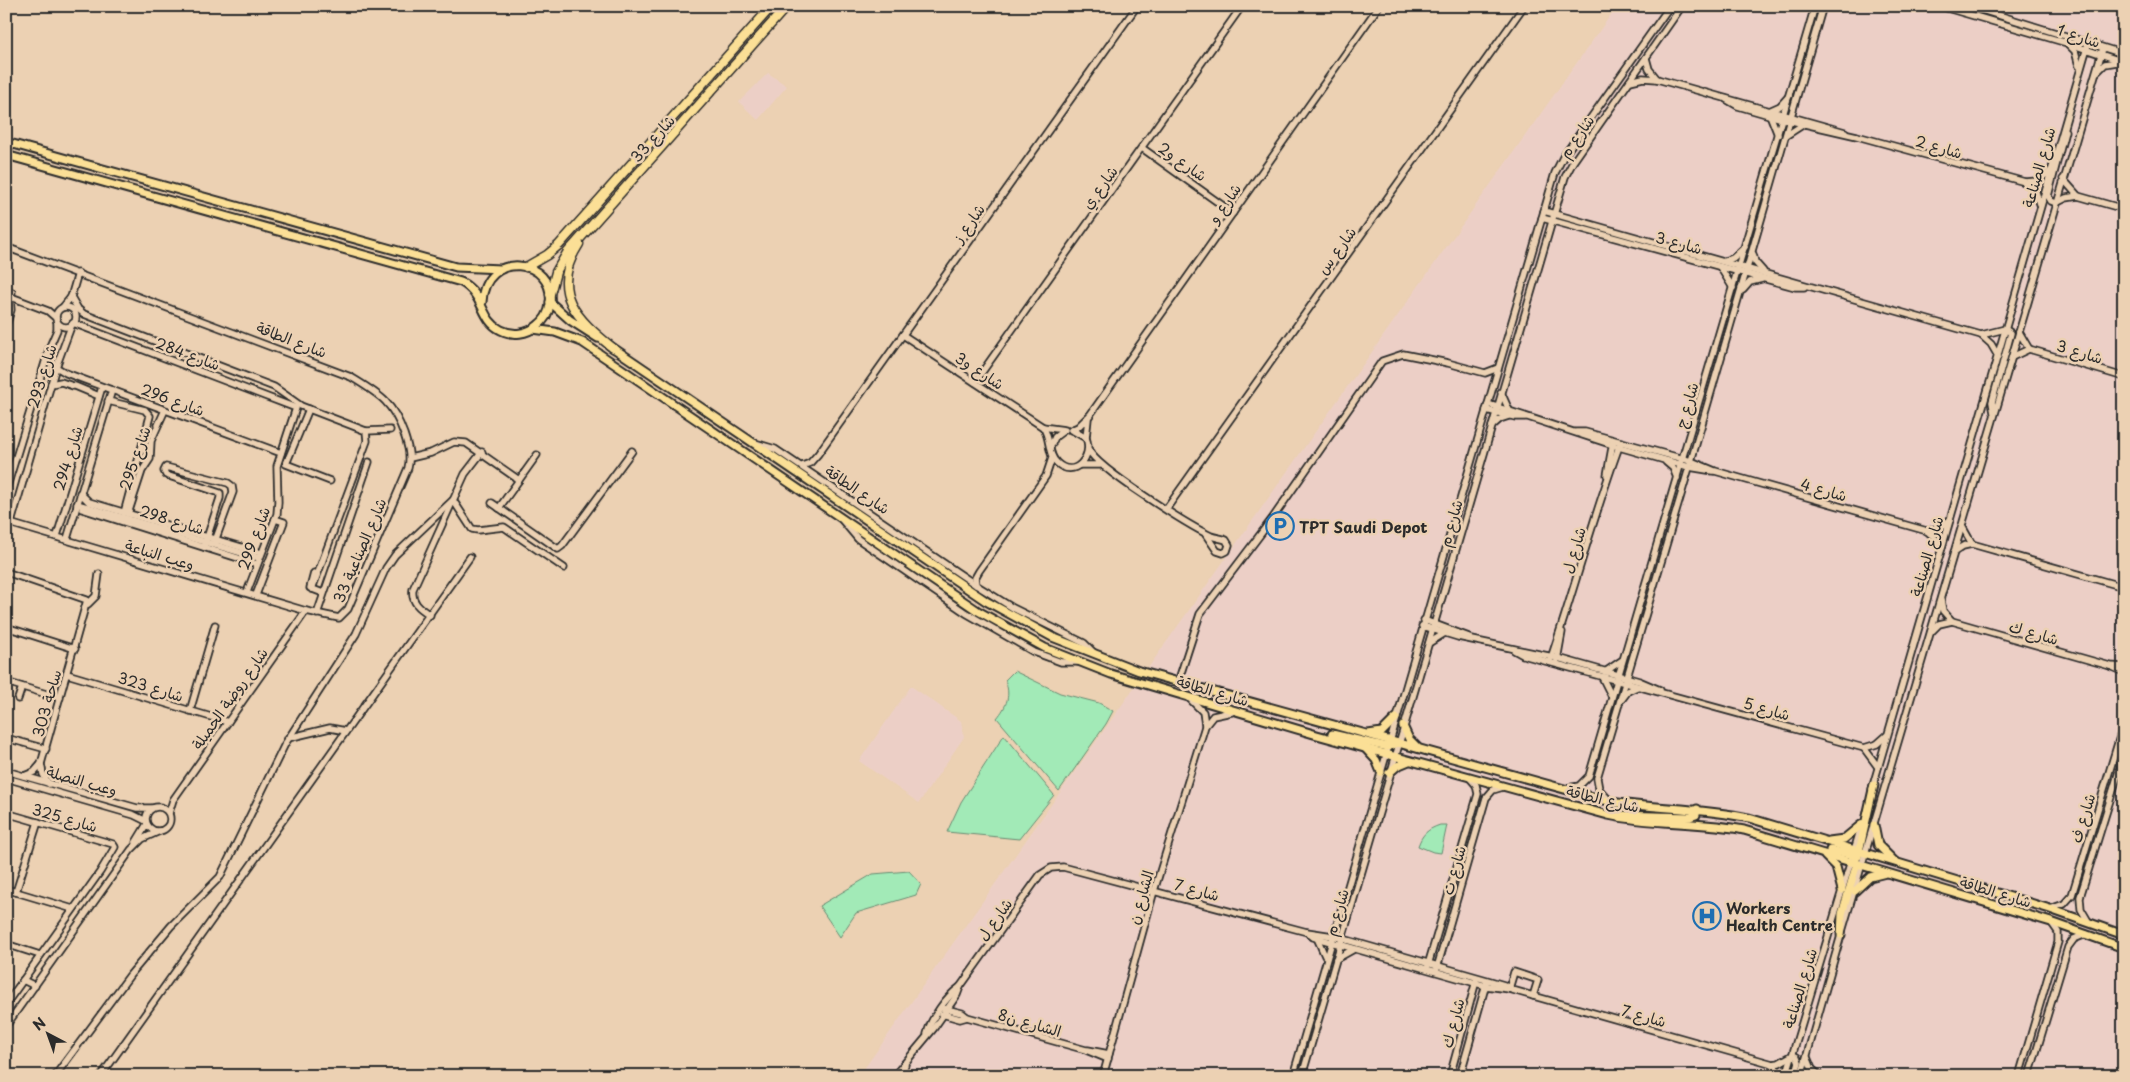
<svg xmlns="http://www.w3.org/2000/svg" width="2130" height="1082" font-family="'Playpen Sans','Playpen Sans Arabic',sans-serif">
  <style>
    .built { fill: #eccfc6 }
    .green { fill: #a2eab7; stroke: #668a71 }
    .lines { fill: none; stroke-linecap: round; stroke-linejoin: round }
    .minor-casing { stroke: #2b2b2b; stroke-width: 9 }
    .major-casing { stroke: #2b2b2b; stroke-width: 11 }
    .highway-casing { stroke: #2b2b2b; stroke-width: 11 }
    .minor { stroke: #ecd1b3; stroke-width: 5.5 }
    .major { stroke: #fbdf96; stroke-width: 7 }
    .highway { stroke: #fbdf96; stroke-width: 8 }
    .labels { text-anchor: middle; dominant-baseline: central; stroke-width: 5; stroke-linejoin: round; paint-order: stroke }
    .street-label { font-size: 15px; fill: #2b2b2b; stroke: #ecd1b3 }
    .poi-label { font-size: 15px; font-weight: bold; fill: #2b2b2b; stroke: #ecd1b3; text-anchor: start }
  </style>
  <rect width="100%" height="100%" fill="#ecd1b3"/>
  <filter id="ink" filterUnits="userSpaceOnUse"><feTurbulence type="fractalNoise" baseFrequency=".02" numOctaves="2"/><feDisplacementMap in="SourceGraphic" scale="10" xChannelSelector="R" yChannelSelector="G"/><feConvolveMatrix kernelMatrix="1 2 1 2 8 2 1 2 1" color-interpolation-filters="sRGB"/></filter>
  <g filter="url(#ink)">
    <g class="built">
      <path d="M1617 6H2124V1076H859Z"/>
      <path d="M768 73 787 86 758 120 739 102Z"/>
      <path d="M911 686 961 721 964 737 919 803 859 761Z"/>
    </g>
    <g class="green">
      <path d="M1014 671 1060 693 1099 703 1113 711 1106 724 1059 791 997 718C1007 706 1011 695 1005 680Z"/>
      <path d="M1004 735 1054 795 1019 839 947 832 961 802Z"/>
      <path d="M1440 825H1447L1441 853 1433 852 1418 846C1422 834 1428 829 1440 825Z"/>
      <path d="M909 871 921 884 916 895 856 913 840 937 819 906 873 874Z"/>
    </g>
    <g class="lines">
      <defs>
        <g id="minor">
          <path d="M1940 6 2067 43 2124 62"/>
          <path d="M1969 6 2124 54"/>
          <path d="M2068 44 2075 51 2079 66"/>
          <path d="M1646 58 1649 69 1657 79"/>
          <path d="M2097 72 2105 64 2117 62"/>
          <path d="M1630 81 1643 78 1657 79 1845 132"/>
          <path d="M1726 99 1738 106 1783 119 1857 136 2025 182 2037 181 2049 172"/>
          <path d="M1771 110 1780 106 1789 96"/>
          <path d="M1770 115 1778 135"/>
          <path d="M2065 131 2048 196 2051 201 2056 203 2066 198 2078 196"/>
          <path d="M1787 135 1804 124"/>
          <path d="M1142 148 1233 213"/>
          <path d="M2063 179 2078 196 2124 209"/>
          <path d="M2025 182 2035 189 2040 204"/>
          <path d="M1544 211 1981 335 1991 344 1998 356"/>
          <path d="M1542 218 1795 287H1804"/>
          <path d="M6 247 351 377C380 395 392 401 404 434 408 446 411 456 408 468L348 609 339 618 306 611 6 522"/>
          <path d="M1753 254 1755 262 1763 271"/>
          <path d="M1724 261 1733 258 1745 247"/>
          <path d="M1720 267 1733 288"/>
          <path d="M1743 290 1750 282 1762 279"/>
          <path d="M6 295 48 311 56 318"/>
          <path d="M71 297 78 309 84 314 274 387 301 406 366 431 367 441 312 589"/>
          <path d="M63 307 71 297 78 273"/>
          <circle cx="66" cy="317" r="10"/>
          <path d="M6 310 12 292"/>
          <path d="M73 323 296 408 277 466 278 502 277 514 247 592"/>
          <path d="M6 326 11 310 10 296"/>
          <path d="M2019 332 2029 349"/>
          <path d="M903 335 1043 427 1065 430"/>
          <path d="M1981 335 2005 329 2011 333 1992 402 1994 413"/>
          <path d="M2012 357 2029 349 2124 377"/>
          <path d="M56 367 66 373 281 453"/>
          <path d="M975 382 1242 6"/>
          <path d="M51 384 61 382 73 386"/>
          <path d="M75 386 99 396"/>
          <path d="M1501 392 1509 410"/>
          <path d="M108 401 145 410 150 416 124 513"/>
          <path d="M1488 404 1619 447 1689 467 1713 471"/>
          <path d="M309 409 286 464 330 481"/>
          <path d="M1486 410 1516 417H1525"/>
          <path d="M1492 426 1500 419 1509 416"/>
          <path d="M1043 427C1051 438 1047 454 1057 463 1074 479 1094 457 1086 438L1072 430"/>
          <path d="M1071 430 1078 427 1090 415 1379 6"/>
          <path d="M366 431 390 430"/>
          <path d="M1576 432H1585L1691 461 1715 471 1927 531 1936 539 1941 550"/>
          <path d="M1086 438 1088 419"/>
          <path d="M755 443 775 449 976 585 1013 608 1084 643 1094 653"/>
          <path d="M1050 448 1055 437 1063 431"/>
          <path d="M1089 450C1096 468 1190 526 1211 536 1216 538 1221 538 1226 540L1229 545 1227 551 1223 553 1217 551 1204 532"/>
          <path d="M410 458 431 453 454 442 466 443 519 480"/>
          <path d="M1666 462 1673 468 1677 478"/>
          <path d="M1080 465H1100"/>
          <path d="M802 466 810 463 818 454 1137 6"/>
          <path d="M1607 475 1613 442"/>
          <path d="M6 490 50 346 57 330V322"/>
          <path d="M80 493 89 502 261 553"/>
          <path d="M492 503 558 549 562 546 632 451"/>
          <path d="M77 504 259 558"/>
          <path d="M499 508 537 455"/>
          <path d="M1167 508 1524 6"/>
          <path d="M82 509 257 564"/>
          <path d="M128 514 142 471 150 459 151 441 165 410"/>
          <path d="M842 520 858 539 966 613 1034 652 1061 662H1077"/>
          <path d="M11 523 56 367 72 324"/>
          <path d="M1962 526 1972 544"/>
          <path d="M1927 531 1939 528 1950 520"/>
          <path d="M57 536 102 387"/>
          <path d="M67 539 112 390"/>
          <path d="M204 547 220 498V493L166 475 164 471 166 467 228 483 232 486 233 492 214 544"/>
          <path d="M1954 552 1963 546 1972 544 2124 587"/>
          <path d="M6 572 87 600 41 764 43 774 49 784"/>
          <path d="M314 573 310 588 323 593"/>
          <path d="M976 585 975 578 979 571 1046 476 1052 458"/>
          <path d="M256 595 284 522 275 519"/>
          <path d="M1941 600 1943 611 1952 621 2110 666 2124 667"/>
          <path d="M88 604 96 596 99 574"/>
          <path d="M317 614 369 462"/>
          <path d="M430 615C419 608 411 602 413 589L465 474 482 452"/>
          <path d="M1424 620 1469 637"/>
          <path d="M1422 626 1458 637 1558 658 1639 681 1660 690"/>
          <path d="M6 627 75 649"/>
          <path d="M1931 632 1939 624 1952 621"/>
          <path d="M1429 643 1445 633"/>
          <path d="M1514 650 1523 655 1864 748 1877 744 1886 736"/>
          <path d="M1551 658C1575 587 1594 514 1620 444"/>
          <path d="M1557 660 1562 632"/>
          <path d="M2110 666 2124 672"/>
          <path d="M1605 672 1621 661"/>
          <path d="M67 674 228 722"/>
          <path d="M1602 677 1611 695"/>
          <path d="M6 682 60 698"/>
          <path d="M1178 682 1200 614 1272 519 1382 361 1403 354 1448 363 1485 373 1498 368"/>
          <path d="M1189 698 1203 712 1205 725"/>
          <path d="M18 699 22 687"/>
          <path d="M1622 699 1628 691 1637 687"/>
          <path d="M190 711 215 625"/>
          <path d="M6 738 46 749"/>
          <path d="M288 738 330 728 346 731"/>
          <path d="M1864 748 1878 767"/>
          <path d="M6 771 137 808H152"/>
          <path d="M24 776 34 772 41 764"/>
          <path d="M6 778 134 815 146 821"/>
          <path d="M1568 788 1579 786 1589 776 1815 6"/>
          <path d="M1872 789 2088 44"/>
          <path d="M1609 800 1599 789 1597 778 1694 451 1823 6"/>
          <circle cx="158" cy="819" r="12"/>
          <path d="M6 813 113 844 115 847 100 872 6 1004"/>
          <path d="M169 813 173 800 306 611"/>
          <path d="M136 842 147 824"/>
          <path d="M6 889 73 909"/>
          <path d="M16 892 38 822"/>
          <path d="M2050 909 2064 904 2072 895 2124 723"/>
          <path d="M2088 921 2081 909 2080 897 2124 755"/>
          <path d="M1307 932 1313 937 1331 942 1486 986 1509 989 1773 1064 1779 1063 1793 1055 1797 1057 1799 1062 1795 1076"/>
          <path d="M1317 938 1325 956"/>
          <path d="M6 944 40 955"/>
          <path d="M1336 959 1354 949"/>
          <path d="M1428 965 1478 794 1476 785 1469 777"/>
          <path d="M1437 968 1486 798 1493 790 1503 787"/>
          <path d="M23 980 35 986"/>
          <path d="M1509 989 1514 972 1538 980 1533 996"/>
          <path d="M942 1008 962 1013 967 1017 1086 1050 1108 1059"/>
          <path d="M942 1014 960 1019 967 1017"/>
          <path d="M6 1026 131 850 142 839 160 831"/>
          <path d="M927 1034C931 1018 946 997 960 987"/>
          <path d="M1088 1050 1109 1054"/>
          <path d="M1807 1057 1812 1069 1820 1076"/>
          <path d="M1773 1064 1781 1076"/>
          <path d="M55 1076 130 975 171 926 220 877 285 744 356 634 386 568 395 555 453 500 472 529 478 530 504 527 564 568"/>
          <path d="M101 1076 470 557"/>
          <path d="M894 1076 934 1028 957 995 960 987 1040 875 1051 868 1063 867 1307 932 1333 936 1487 980 1504 985 1509 989"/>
          <path d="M900 1076 905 1065"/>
          <path d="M1103 1076 1154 891 1205 726 1213 716 1232 712"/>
          <path d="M1293 1076 1555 173 1563 157 1670 6"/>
          <path d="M1302 1076 1565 177 1573 162 1682 6"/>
          <path d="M1450 1076 1476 981"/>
          <path d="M1460 1076 1486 984"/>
          <path d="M1786 1076 1862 824"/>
          <path d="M1801 1076 1841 935 2103 48"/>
          <path d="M2019 1076 2058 942V932L2051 922"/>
          <path d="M2029 1076 2068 947 2074 939 2086 934"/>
        </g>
        <g id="major">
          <path d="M6 142 456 267 501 269"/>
          <path d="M6 155 461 282C485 295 480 320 501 330 513 336 527 334 537 326 544 321 549 313 550 304 556 257 484 250 482 302"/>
          <path d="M550 302 570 320 598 338"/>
          <path d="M533 329 555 332 582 342 978 611 1045 648 1111 674 1317 735 1608 815C1653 825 1699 821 1744 830L2051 922 2124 948"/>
          <path d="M609 345 986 601 1052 637 1139 671 1611 802C1657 809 1703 808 1749 818L2050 909 2124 935"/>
          <path d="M1403 726 1409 739 1417 747"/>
          <path d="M1332 734 1388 747 1398 743"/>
          <path d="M1368 734 1382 732 1396 718"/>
          <path d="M1365 748 1376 760 1381 772"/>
          <path d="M1389 773 1397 766 1409 761"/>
          <path d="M1619 815 1690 817 1696 815 1697 809"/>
          <path d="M1874 825 1878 845 1894 861"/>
          <path d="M1829 841 1844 839 1861 825"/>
          <path d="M1830 850 1858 856"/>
          <path d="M1825 856 1836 867 1842 890"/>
          <path d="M1858 856 1874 785"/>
          <path d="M1855 891 1870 877 1886 873"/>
          <path d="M1841 935 1842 914 1857 863 1853 851"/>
        </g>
        <g id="highway">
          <path d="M579 244C548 292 577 319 613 348"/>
          <path d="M526 267 547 255 559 245 772 6"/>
          <path d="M550 294 556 272 567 253 787 6"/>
        </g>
      </defs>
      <use href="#minor" class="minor-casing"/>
      <use href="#major" class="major-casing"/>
      <use href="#highway" class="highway-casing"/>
      <use href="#minor" class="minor"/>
      <use href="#major" class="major"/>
      <use href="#highway" class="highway"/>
    </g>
  </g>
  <defs>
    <symbol id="parking-ring" viewBox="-11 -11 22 22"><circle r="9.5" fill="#ecd1b3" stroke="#1f6fb2" stroke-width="1.5"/><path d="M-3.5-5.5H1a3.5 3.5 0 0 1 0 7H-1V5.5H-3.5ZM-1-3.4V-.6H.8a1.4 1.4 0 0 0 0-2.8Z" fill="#1f6fb2"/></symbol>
    <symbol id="hospital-ring" viewBox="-11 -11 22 22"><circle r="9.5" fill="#ecd1b3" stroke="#1f6fb2" stroke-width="1.5"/><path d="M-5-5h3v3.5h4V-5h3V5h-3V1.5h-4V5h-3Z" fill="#1f6fb2"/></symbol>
  </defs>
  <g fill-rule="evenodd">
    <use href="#parking-ring" x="1264" y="510" width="32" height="32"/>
    <use href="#hospital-ring" x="1691" y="900" width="32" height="32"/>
  </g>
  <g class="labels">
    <g class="street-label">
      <text transform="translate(2079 35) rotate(18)">شارع 1</text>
      <text transform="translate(1576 136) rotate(-55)">شارع م</text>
      <text transform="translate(652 138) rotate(-48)">شارع 33</text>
      <text transform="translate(1939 146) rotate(16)">شارع 2</text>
      <text transform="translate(1183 161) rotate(35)">شارع و2</text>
      <text transform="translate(2038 167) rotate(-74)">شارع الصناعة</text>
      <text transform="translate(1099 187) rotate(-54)">شارع ي</text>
      <text transform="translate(1224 203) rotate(-55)">شارع و</text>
      <text transform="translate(968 223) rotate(-55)">شارع ز</text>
      <text transform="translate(1679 242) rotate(15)">شارع 3</text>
      <text transform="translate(1336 250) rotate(-54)">شارع س</text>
      <text transform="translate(292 339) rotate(21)">شارع الطاقة</text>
      <text transform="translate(2080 351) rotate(17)">شارع 3</text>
      <text transform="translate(188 353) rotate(20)">شارع 284</text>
      <text transform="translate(980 370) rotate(33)">شارع و3</text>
      <text transform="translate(41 376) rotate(-73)">شارع 293</text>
      <text transform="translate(173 399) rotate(20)">شارع 296</text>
      <text transform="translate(1686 405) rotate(-74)">شارع ج</text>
      <text transform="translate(67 458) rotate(-73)">شارع 294</text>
      <text transform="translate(134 458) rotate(-71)">شارع 295</text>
      <text transform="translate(858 489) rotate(34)">شارع الطاقة</text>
      <text transform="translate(1824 489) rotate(16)">شارع 4</text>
      <text transform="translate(172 519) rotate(17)">شارع 298</text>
      <text transform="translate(1450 523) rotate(-74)">شارع م</text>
      <text transform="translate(253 538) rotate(-70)">شارع 299</text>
      <text transform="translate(359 550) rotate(-67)">شارع الصناعية 33</text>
      <text transform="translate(1573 550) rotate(-73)">شارع ل</text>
      <text transform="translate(160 554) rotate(17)">وعب النباعة</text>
      <text transform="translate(1926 556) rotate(-74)">شارع الصناعة</text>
      <text transform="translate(2034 632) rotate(16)">شارع ك</text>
      <text transform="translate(151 686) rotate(17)">شارع 323</text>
      <text transform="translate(1213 690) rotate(16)">شارع الطاقة</text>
      <text transform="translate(229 698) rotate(-55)">شارع روضة الحميلة</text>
      <text transform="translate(46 703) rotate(-74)">ساحة 303</text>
      <text transform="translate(1767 708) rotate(16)">شارع 5</text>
      <text transform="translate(82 780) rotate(16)">وعب النصلة</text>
      <text transform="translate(1603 798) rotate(13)">شارع الطاقة</text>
      <text transform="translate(65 817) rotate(16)">شارع 325</text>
      <text transform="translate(2082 818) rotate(-73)">شارع ف</text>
      <text transform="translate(1453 870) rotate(-74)">شارع ت</text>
      <text transform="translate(1197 889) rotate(15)">شارع 7</text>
      <text transform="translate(1996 891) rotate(17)">شارع الطاقة</text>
      <text transform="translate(1140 897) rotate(-74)">الشارع ن</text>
      <text transform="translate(1336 912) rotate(-73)">شارع م</text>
      <text transform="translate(994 919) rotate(-54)">شارع ل</text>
      <text transform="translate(1799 988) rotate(-73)">شارع الصناعة</text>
      <text transform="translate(1644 1015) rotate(16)">شارع 7</text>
      <text transform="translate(1030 1022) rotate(16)">الشارع ن8</text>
      <text transform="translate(1452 1023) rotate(-75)">شارع ك</text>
    </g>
    <g class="poi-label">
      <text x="1299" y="526">TPT Saudi Depot</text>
      <text x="1726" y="907">Workers<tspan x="1726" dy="17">Health Centre</tspan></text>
    </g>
  </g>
  <rect width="2130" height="1082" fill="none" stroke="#ecd1b3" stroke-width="25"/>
  <rect x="12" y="12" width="2105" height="1057" fill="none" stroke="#2b2b2b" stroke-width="2" filter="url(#ink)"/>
  <g transform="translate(48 1034) rotate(319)" stroke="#ecd1b3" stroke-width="4" paint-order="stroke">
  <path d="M0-4L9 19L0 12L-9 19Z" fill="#2b2b2b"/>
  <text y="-8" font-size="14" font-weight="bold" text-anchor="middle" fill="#2b2b2b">N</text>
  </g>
</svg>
